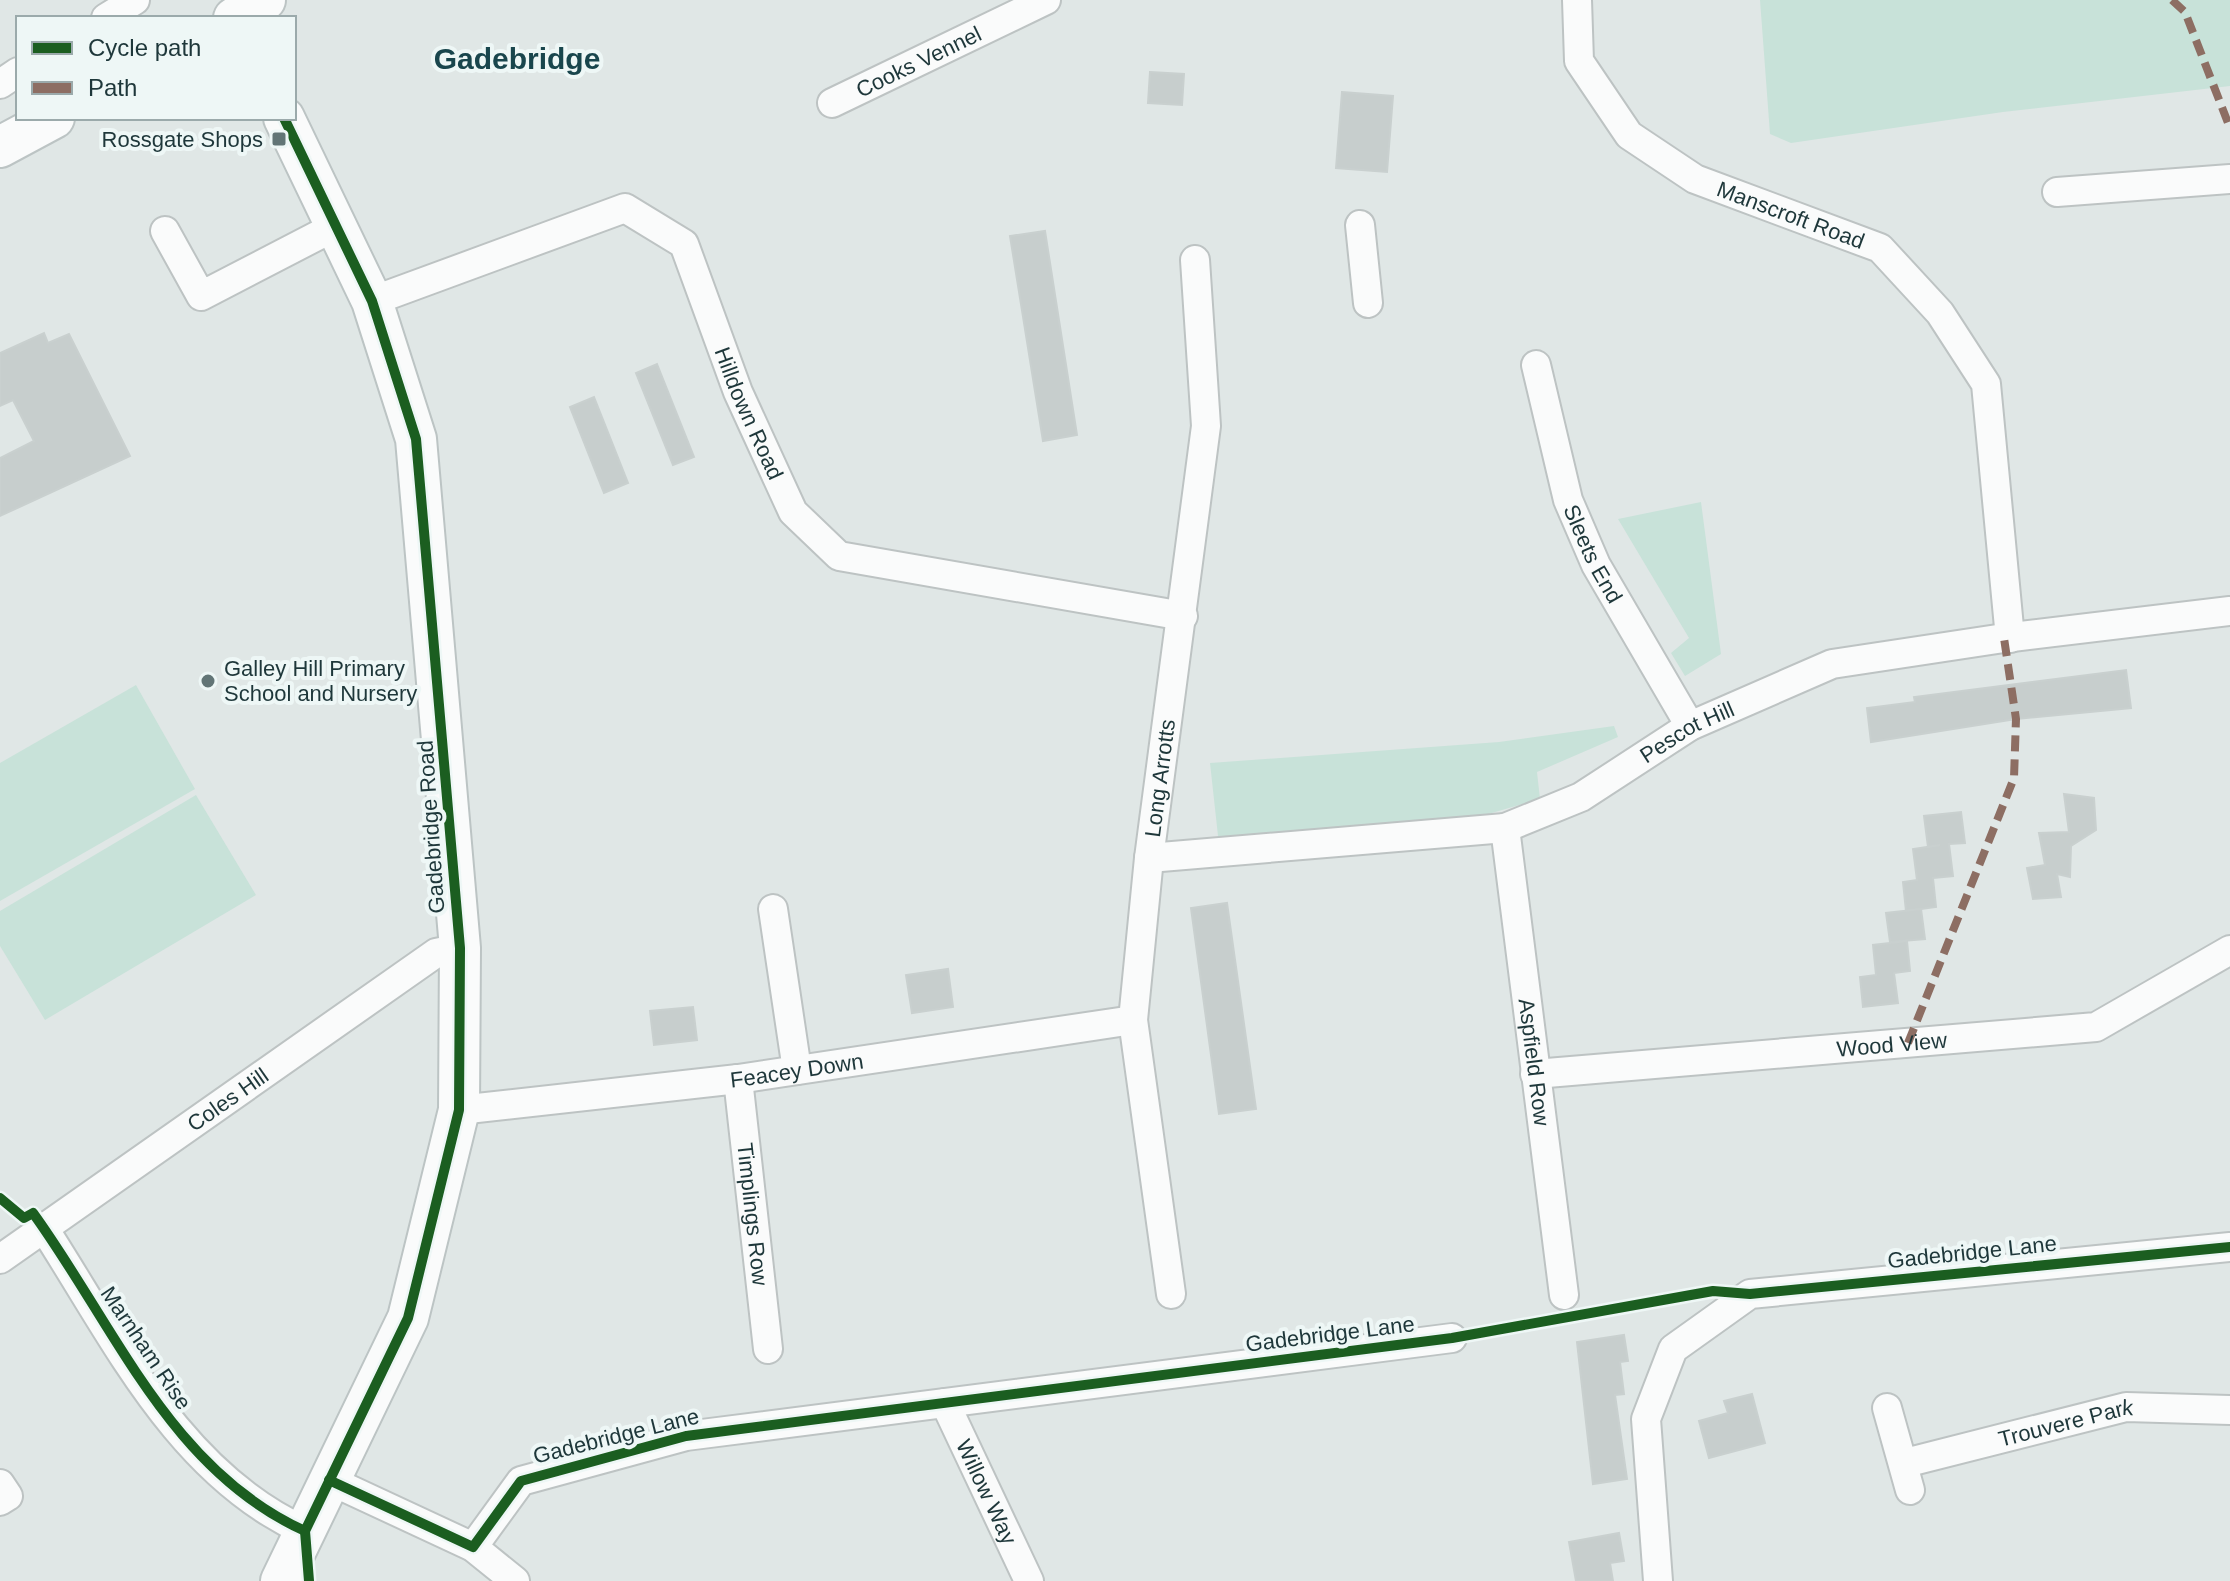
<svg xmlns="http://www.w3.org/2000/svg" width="2230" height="1581" font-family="Helvetica,sans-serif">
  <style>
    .green { fill: #c8e2d9 }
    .building { fill: #c7cecd; stroke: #c9d0cf; stroke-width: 2 }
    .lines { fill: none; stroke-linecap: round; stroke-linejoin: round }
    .street-casing { stroke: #bdc3c3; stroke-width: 32 }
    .secondary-casing { stroke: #bcc4c4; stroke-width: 44 }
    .street { stroke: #fafbfb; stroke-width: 28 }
    .secondary { stroke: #fafbfb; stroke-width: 40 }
    .quiet { stroke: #8d6e63; stroke-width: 8; stroke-dasharray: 16 8; stroke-linecap: butt }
    .cycleway-casing { stroke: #eef7f6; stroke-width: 15 }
    .cycleway { stroke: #1b5e20; stroke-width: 10 }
    .poi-dot { fill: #627576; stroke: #eef7f6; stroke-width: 3 }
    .labels { text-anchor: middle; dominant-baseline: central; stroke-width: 8; stroke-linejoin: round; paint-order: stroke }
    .street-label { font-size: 22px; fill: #1e373a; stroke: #eef7f6 }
    .poi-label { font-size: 22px; fill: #1e373a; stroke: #eef7f6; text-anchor: end }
    .district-label { font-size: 30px; font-weight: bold; fill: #19464d; stroke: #eef7f6 }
  </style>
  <rect width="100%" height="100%" fill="#e0e7e6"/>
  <g class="green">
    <path d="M1760 0H2230V86L2003 112 1791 143 1770 134Z"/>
    <path d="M1701 502 1721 654 1685 676 1671 653 1689 638 1618 519Z"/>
    <path d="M136 685 195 789 0 901V763Z"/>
    <path d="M1614 726 1618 737 1537 772 1540 799 1461 822 1219 845 1210 763 1499 742Z"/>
    <path d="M196 795 256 895 45 1020 0 946V911Z"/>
  </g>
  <g class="building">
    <path d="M1150 72 1184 74 1182 105 1148 103Z"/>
    <path d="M1342 92 1393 96 1387 172 1336 168Z"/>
    <path d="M1045 231 1077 435 1043 441 1010 236Z"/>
    <path d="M44 333 48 343 69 334 130 456 0 516V458L34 441 13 400 0 406V353Z"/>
    <path d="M657 364 694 457 673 465 636 373Z"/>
    <path d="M594 397 628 483 604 493 570 407Z"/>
    <path d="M2126 670 2131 708 2016 719 1871 742 1867 708 1915 702 1914 697Z"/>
    <path d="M2064 794 2094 798 2096 830 2071 846 2070 877 2057 874 2061 897 2033 899 2027 868 2045 865 2039 833 2069 832Z"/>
    <path d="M1961 812 1965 843 1949 844 1953 876 1933 878 1936 907 1906 911 1903 882 1917 880 1913 849 1940 845 1928 847 1924 816Z"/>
    <path d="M1227 903 1256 1109 1219 1114 1191 908Z"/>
    <path d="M1921 909 1925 939 1890 942 1886 913Z"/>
    <path d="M1907 941 1910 971 1894 973 1898 1003 1863 1007 1860 977 1876 975 1873 945Z"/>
    <path d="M948 969 953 1007 912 1013 906 975Z"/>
    <path d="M693 1007 697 1040 654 1045 650 1011Z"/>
    <path d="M1624 1335 1628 1361 1620 1362 1624 1394 1615 1395 1627 1479 1593 1484 1577 1342Z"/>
    <path d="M1752 1394 1765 1443 1709 1458 1699 1421 1728 1413 1724 1401Z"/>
    <path d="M1619 1533 1624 1561 1610 1563 1613 1581H1576L1569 1542Z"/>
  </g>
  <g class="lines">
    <defs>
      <g id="street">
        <path id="s1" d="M1577 0 1579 61 1629 135 1695 179 1880 248 1940 313 1986 384 2010 638"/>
        <path d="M106 18 135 0"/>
        <path d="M0 84 18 72"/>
        <path id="s2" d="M832 103 1046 0"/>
        <path d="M2057 192 2230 179"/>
        <path d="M1360 225 1368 303"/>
        <path d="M165 231 201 296 338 225"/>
        <path id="s3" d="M372 301 625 208 684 244 738 392 793 512 839 556 1183 616"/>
        <path id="s4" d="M1536 365 1568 500 1596 565 1690 726"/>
        <path id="s5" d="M1505 828 1564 1295"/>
        <path id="s6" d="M1149 858 1505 828 1581 797 1690 726 1832 664 2004 638 2230 611"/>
        <path d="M773 909 797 1070"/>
        <path id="s7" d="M1535 1074 2096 1027 2230 950"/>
        <path id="s8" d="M738 1079 768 1349"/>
        <path id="s9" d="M459 1110 738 1079 1133 1020"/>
        <path d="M45 1230C116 1340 179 1474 305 1531"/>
        <path id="s10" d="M0 1259 436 953 460 948"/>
        <path id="s11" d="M1171 1294 1133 1020 1149 858 1206 426 1195 260"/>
        <path id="s12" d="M945 1403 1029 1581"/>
        <path d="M1887 1408 1910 1490"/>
        <path id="s13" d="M1905 1463 2126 1407 2230 1410"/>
        <path d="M329 1480 473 1547 515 1581"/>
        <path d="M0 1484 8 1496 0 1501"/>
        <path d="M473 1547 521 1481 686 1436 1452 1338"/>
        <path d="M1658 1581 1646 1419 1673 1349 1750 1294 2230 1247"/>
      </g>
      <g id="secondary">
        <path d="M234 18 265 0"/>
        <path d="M0 147 54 118"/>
        <path d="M281 1581 408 1318 459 1110 460 948 416 439 372 301 284 118"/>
      </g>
    </defs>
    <use href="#street" class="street-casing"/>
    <use href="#secondary" class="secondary-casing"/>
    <use href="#street" class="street"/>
    <use href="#secondary" class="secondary"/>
    <g class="quiet">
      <path d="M2172 0 2185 12 2230 128"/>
      <path d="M1908 1043 2014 778 2016 719 2004 638"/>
    </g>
    <defs>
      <g id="cycleway">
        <path d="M284 118 372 301 416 439 460 948 459 1110 408 1318 305 1531 309 1581"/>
        <path d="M0 1198 24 1218 33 1213C115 1326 170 1470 305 1531"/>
        <path d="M329 1480 473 1547 521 1481 686 1436 1452 1338 1713 1291 1750 1294 2230 1247"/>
      </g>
    </defs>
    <use href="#cycleway" class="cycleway-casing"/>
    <use href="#cycleway" class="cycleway"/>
  </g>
  <g class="poi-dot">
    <rect x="271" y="131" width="16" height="16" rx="4"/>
    <circle cx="208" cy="681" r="8"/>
  </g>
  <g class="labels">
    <g class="street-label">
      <text stroke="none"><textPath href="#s2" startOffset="96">Cooks Vennel</textPath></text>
      <text stroke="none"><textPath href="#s1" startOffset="332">Manscroft Road</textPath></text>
      <text stroke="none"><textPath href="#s3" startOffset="520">Hilldown Road</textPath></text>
      <text stroke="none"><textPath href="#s4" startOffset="198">Sleets End</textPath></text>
      <text stroke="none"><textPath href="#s6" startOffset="564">Pescot Hill</textPath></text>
      <text stroke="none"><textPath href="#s11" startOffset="520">Long Arrotts</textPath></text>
      <text transform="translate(431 827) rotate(-94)">Gadebridge Road</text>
      <text stroke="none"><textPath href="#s7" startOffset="358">Wood View</textPath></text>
      <text stroke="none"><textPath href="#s5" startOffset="236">Aspfield Row</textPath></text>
      <text stroke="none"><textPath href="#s9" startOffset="340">Feacey Down</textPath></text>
      <text stroke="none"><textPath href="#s10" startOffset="278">Coles Hill</textPath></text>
      <text stroke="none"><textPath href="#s8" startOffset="136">Timplings Row</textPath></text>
      <text transform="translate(1972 1252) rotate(-6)">Gadebridge Lane</text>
      <text transform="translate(1330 1334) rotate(-7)">Gadebridge Lane</text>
      <text transform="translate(146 1348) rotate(56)">Marnham Rise</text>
      <text stroke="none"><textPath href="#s13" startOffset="166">Trouvere Park</textPath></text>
      <text transform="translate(616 1436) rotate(-14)">Gadebridge Lane</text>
      <text stroke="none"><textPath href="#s12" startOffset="98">Willow Way</textPath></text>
    </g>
    <g class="poi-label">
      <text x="263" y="139">Rossgate Shops</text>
      <text x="224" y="668" text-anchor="start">Galley Hill Primary<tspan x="224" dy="25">School and Nursery</tspan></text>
    </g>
    <g class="district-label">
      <text x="517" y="58">Gadebridge</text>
    </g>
  </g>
  <rect x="16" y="16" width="280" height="104" fill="#eef7f6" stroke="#9baaab" stroke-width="2"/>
  <rect x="32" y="42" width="40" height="12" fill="#1b5e20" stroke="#9baaab" stroke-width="2"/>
  <text x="88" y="56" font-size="24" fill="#1e373a">Cycle path</text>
  <rect x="32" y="82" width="40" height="12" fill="#8d6e63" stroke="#9baaab" stroke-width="2"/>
  <text x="88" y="96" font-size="24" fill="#1e373a">Path</text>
</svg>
